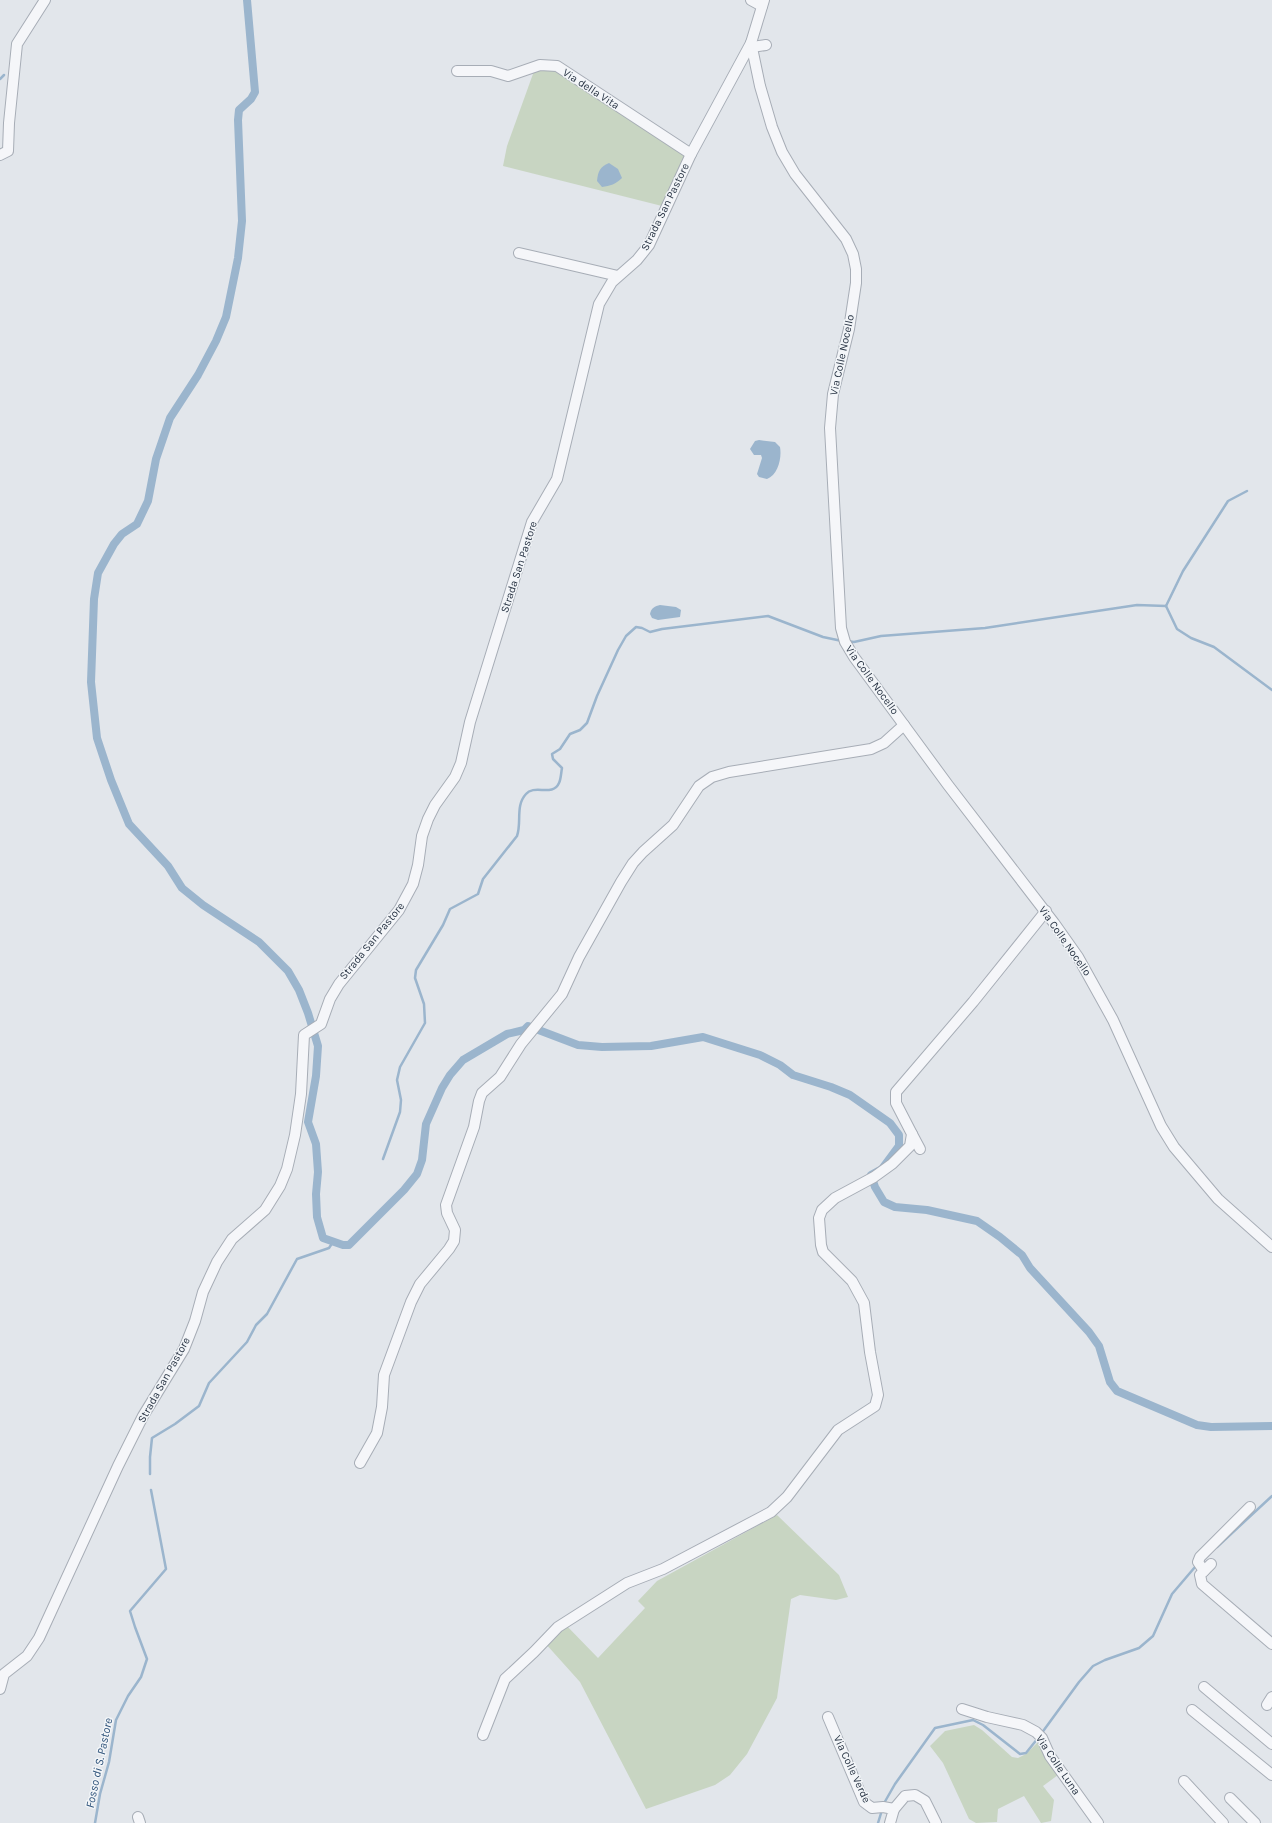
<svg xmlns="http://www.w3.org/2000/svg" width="1272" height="1823" font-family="Karla,sans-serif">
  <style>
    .green { fill: #c8d5c2 }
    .water { fill: #9bb5cd }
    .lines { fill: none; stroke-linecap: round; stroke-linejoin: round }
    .stream { stroke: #9bb5cd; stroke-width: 2.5 }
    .canal { stroke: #9bb5cd; stroke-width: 8 }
    .minor-casing { stroke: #a7adb6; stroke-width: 12 }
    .minor { stroke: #f5f6f9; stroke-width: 10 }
    .labels { text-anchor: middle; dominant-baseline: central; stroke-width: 3; stroke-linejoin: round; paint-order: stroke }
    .street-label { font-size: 11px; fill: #293444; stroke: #f2f5f8 }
    .water-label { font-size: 12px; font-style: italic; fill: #30547b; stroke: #f2f5f8 }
  </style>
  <rect width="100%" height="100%" fill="#e2e6eb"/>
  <g class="green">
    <path d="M538 60 583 87 686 156 662 206 503 166 507 146Z"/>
    <path d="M777 1515 839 1575 848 1597 836 1600 800 1595 791 1599 777 1698 747 1754 730 1775 715 1785 646 1809 580 1682 545 1643 564 1623 598 1658 645 1608 638 1601 657 1581Z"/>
    <path d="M974 1725 982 1730 1012 1757 1018 1758 1026 1754 1038 1742 1058 1775 1043 1786 1054 1800 1051 1821 1041 1823 1024 1796 998 1809 997 1822 976 1823 969 1819 943 1763 930 1746 945 1731Z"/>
  </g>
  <g class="water">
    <path d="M609 163 618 169 622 178C616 184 610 186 602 187L597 181C598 171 600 167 609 163Z"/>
    <path d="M759 440 775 442 780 447C782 458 778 475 767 479L759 477 757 474 762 458 761 455H754L750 449 755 441Z"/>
    <path d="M660 605 676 607 681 610 680 617 658 620 652 618 650 614C651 608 655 606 660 605Z"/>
  </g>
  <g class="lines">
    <g class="stream">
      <path d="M0 79 4 75"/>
      <path d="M1166 606 1183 571 1228 501 1247 491"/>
      <path d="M1166 606 1177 629 1191 638 1214 647 1272 690"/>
      <path d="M847 641 854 642 881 636 985 628 1137 605 1166 606"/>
      <path d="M383 1159 400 1112 401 1100 397 1080 400 1067 425 1023 424 1004 415 978 416 970 443 925 450 909 478 894 483 879 517 836C522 822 515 806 526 794 534 784 553 797 559 783 561 779 561 773 562 768L553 759 552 754 560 749 570 734 580 730 587 723 597 696 618 650 626 636 636 627 642 628 650 632 662 629 768 616 823 637 842 641"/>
      <path d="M150 1474V1457L152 1438 175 1424 199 1406 209 1383 247 1342 256 1325 267 1314 297 1259 329 1248 333 1242"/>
      <path d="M1217 1547 1272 1496"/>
      <path d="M1041 1734 1079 1682 1093 1666 1105 1660 1139 1648 1153 1636 1172 1594 1195 1567"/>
      <path d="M883 1805 895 1784 935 1728 973 1720 983 1725 1020 1754 1026 1753 1038 1738"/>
      <path d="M95 1823 100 1794 109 1762 116 1720 128 1696 141 1677 147 1659 135 1627 130 1611 166 1569 151 1490"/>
      <path d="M878 1823 882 1810"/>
    </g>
    <path class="canal" d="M247 0 255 92 251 99 239 110 238 120 242 221 238 258 226 317 216 341 198 375 170 418 156 459 148 501 137 524 122 534 114 544 98 573 94 599 91 682 97 738 111 780 129 824 168 866 182 888 203 905 259 942 288 971 299 990 308 1013 318 1046 316 1076 308 1122 316 1144 318 1172 316 1194 317 1217 323 1238 343 1245H349L404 1190 417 1174 422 1160 426 1124 442 1088 450 1075 463 1060 507 1034 524 1030 528 1026 578 1045 602 1047 651 1046 703 1037 760 1055 780 1065 793 1075 831 1087 850 1095 890 1123 899 1135V1146L882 1169 871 1175 875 1187 884 1202 895 1207 927 1210 977 1221 1000 1237 1022 1255 1030 1268 1089 1332 1099 1346 1110 1382 1117 1391 1197 1425 1211 1427 1272 1426"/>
    <defs>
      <g id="minor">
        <path d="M751 0 762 6"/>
        <path d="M764 0 751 43 760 86 772 127 782 152 795 174 846 239 853 254 856 269V283L849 329 833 394 830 428 841 628 845 642 854 657 948 785 1054 923 1078 957 1113 1020 1161 1126 1174 1147 1218 1199 1272 1247"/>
        <path d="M752 47 766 45"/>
        <path d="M457 71H491L508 76 540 65 557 66 691 154"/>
        <path d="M0 155 8 151 9 123 17 44 45 0"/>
        <path d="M519 253 618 276"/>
        <path d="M912 1134 920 1149"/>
        <path d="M360 1463 377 1433 382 1407 384 1375 411 1302 420 1284 449 1249 454 1241 455 1230 447 1213 446 1205 474 1127 479 1101 482 1093 500 1077 521 1044 562 994 579 957 621 882 633 863 643 852 673 825 699 786 712 777 729 772 871 749 884 743 904 725"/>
        <path d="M1211 1564 1200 1575 1202 1584 1272 1644"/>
        <path d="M1204 1571 1198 1562 1200 1557 1250 1507"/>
        <path d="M1204 1687 1272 1744"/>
        <path d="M0 1689 4 1674 27 1656 39 1638 118 1466 143 1416 184 1349 195 1321 203 1292 217 1262 232 1239 265 1210 280 1186 287 1169 295 1135 301 1094 304 1035 321 1024 330 999 339 984 399 910 413 884 418 865 422 836 428 819 435 805 455 777 461 763 470 722 532 522 557 479 599 304 612 282 637 260 649 245 691 154 751 43"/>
        <path d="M1267 1705 1272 1697"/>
        <path d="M962 1709 987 1717 1023 1725 1036 1732 1042 1738 1050 1756 1098 1823"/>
        <path d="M1192 1710 1272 1775"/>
        <path d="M828 1717 864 1802 872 1808 883 1807 894 1809 890 1823"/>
        <path d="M483 1735 505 1679 534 1652 558 1627 627 1583 663 1569 771 1512 787 1497 838 1430 875 1406 878 1395 870 1352 864 1303 852 1281 823 1252 821 1245 819 1218 822 1210 835 1198 874 1177 892 1164 910 1146 912 1134 896 1103V1092L973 1002 1046 911"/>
        <path d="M1184 1781 1223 1823"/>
        <path d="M1230 1798 1255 1823"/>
        <path d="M894 1809 905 1796 915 1795 925 1801 936 1823"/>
        <path d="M138 1817 140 1823"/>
      </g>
    </defs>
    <use href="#minor" class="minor-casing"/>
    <use href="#minor" class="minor"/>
  </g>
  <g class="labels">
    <g class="street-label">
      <text transform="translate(591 89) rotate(33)">Via della Vita</text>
      <text transform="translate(665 207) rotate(-64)">Strada San Pastore</text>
      <text transform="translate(842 355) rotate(-78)">Via Colle Nocello</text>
      <text transform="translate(519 567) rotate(-72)">Strada San Pastore</text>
      <text transform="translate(872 680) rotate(54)">Via Colle Nocello</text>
      <text transform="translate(372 941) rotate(-51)">Strada San Pastore</text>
      <text transform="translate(1065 941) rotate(55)">Via Colle Nocello</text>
      <text transform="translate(164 1380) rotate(-61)">Strada San Pastore</text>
      <text transform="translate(1058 1765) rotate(56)">Via Colle Luna</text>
      <text transform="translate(852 1769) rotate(65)">Via Colle Verde</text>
    </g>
    <g class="water-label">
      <text transform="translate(99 1763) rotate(-78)">Fosso di S. Pastore</text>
    </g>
  </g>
</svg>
